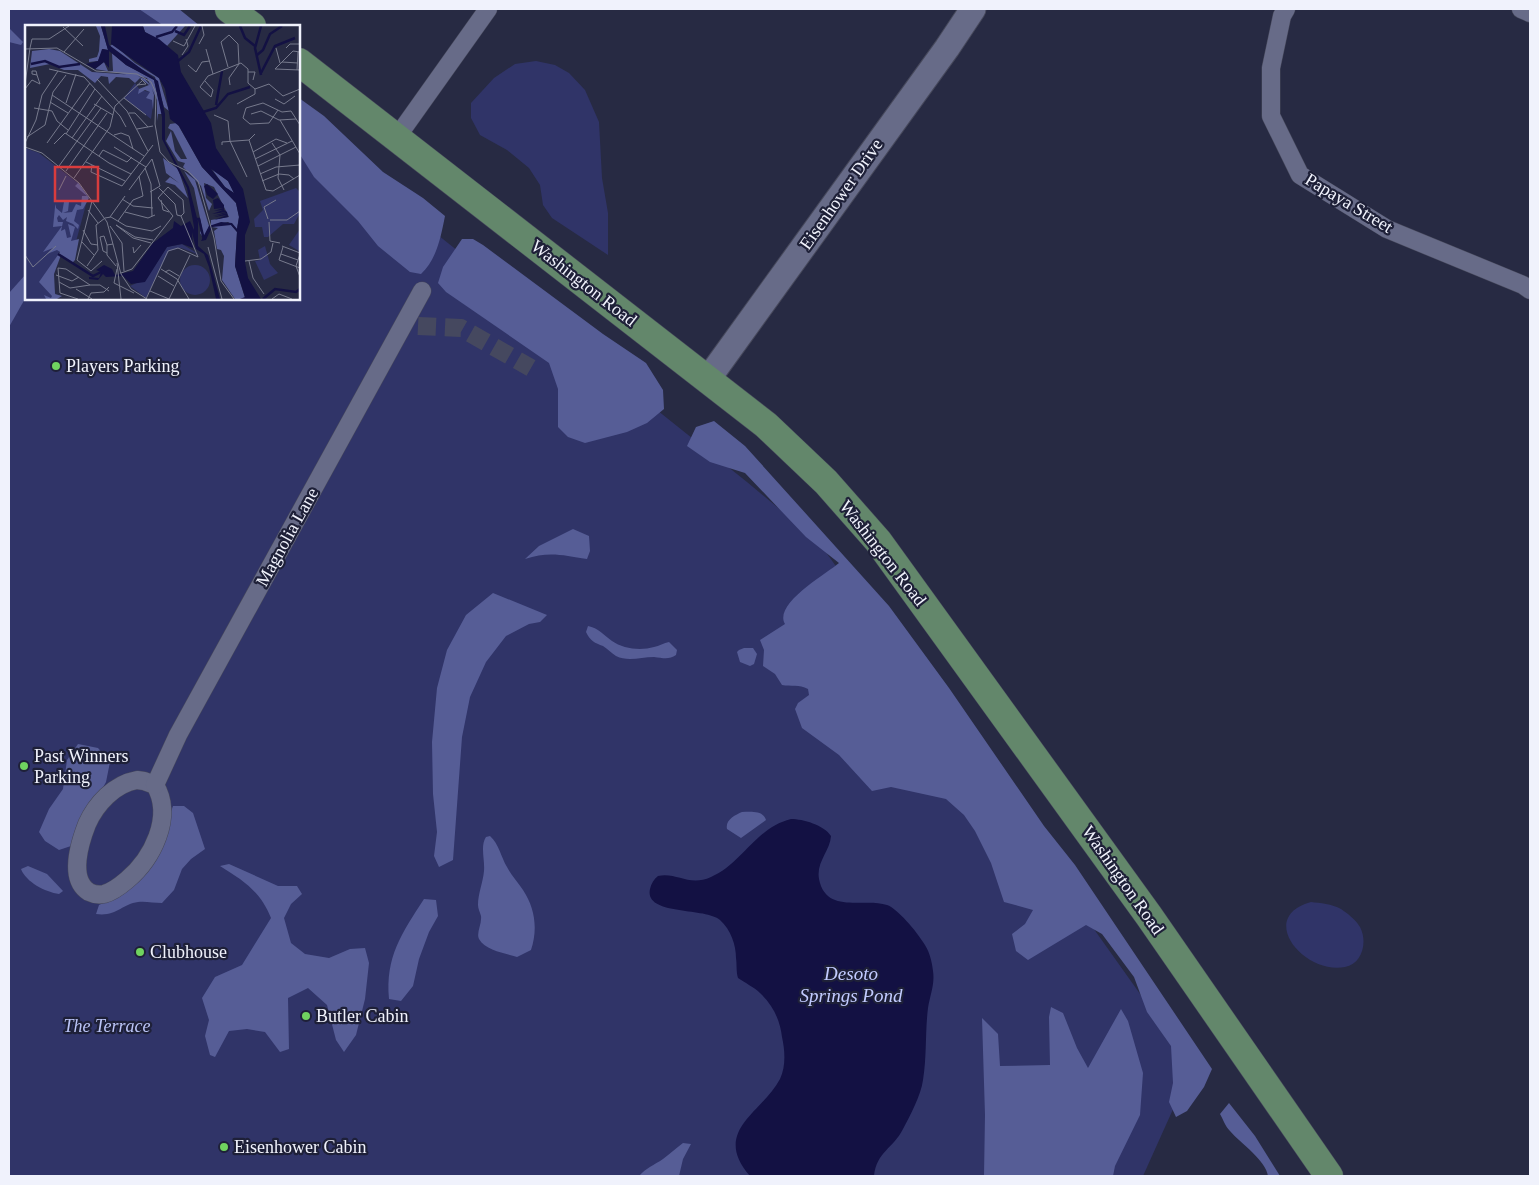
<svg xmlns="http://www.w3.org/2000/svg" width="1539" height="1185" font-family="'Times New Roman',serif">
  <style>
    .green { fill: #303468 }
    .forest { fill: #565d96 }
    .water { fill: #131143 }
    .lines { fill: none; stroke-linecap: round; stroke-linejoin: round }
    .street-tunnel { stroke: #45485f; stroke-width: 18; stroke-dasharray: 18 9; stroke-linecap: butt }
    .street-casing { stroke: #46485b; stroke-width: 19 }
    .secondary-casing { stroke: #46485b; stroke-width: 27 }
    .primary-casing { stroke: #46485b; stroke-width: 29 }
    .street { stroke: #676b88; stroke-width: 18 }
    .secondary { stroke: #676b88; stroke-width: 25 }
    .primary { stroke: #63876b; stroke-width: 28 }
    .poi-dot { fill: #70d35f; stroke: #1e2038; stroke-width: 2 }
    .labels { text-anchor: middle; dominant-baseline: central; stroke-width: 4.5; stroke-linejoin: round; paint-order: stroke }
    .street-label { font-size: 18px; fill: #f0f2fc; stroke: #1e2038 }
    .poi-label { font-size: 18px; fill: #f0f2fc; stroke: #1e2038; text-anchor: start }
    .park-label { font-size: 18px; font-style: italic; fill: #bbc4f7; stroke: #1e2038 }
    .water-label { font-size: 19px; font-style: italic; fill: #c2cbff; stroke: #1e2038 }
    .inset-river { fill: none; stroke: #131143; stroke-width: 2.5 }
    .inset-road { fill: none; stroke: #777a8d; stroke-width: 1 }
    .view { fill: #d93c3d; fill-opacity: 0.15; stroke: #d93c3d; stroke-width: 2.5 }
    .inset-edge { fill: none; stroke: #f0f2fc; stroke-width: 2.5 }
  </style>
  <rect width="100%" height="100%" fill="#272a43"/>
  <g class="green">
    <path d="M9 9H154L176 26H26V299H299V124L747 482 818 541 1192 1067 1143 1176H9Z"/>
    <path d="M536 61 555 65 569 73 585 90 599 122 602 178 608 213V255L552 218 543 205 540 185 529 168 507 150 480 135 471 118V103L494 78 515 64Z"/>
    <path d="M1311 902C1320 903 1332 904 1341 909 1347 913 1356 920 1360 927 1368 942 1362 964 1345 967 1304 975 1256 917 1311 902Z"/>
  </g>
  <g class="forest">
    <path d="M139 9H179L200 26H164Z"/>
    <path d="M9 28 23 42 21 45 9 42Z"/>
    <path d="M299 98 324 116 383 172 423 198 445 216C441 236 437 259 421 274L410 272 378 246 358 221 314 177 299 153Z"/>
    <path d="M462 239H473L483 245 603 334 646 363 663 390 664 409 647 423 627 432 585 443 568 437 558 427V389L549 363 446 292 438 283 443 267Z"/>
    <path d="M26 274V297L9 327V293Z"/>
    <path d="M714 421 745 446 889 606 949 688 1044 826 1075 865 1212 1069 1204 1087 1187 1111 1176 1117 1169 1102 1173 1083 1171 1046 1147 1012 1134 977 1102 934 1086 925 1028 960 1016 951 1012 934 1025 924 1033 910 1004 902 991 863 975 831 964 815 946 799 891 787 872 791 839 755 802 728 795 709 798 703 809 695 808 689C799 684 791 687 782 685L775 674 763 666 764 650 760 640 785 624C773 604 826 574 839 563L806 537 745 473 710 462 687 446 696 427Z"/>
    <path d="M573 529 589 536 590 551 587 559C563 555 548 551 525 559L539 546Z"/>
    <path d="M493 593 547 615 540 622 529 624 506 636 486 662 470 697 462 737 453 860 439 867 434 856 437 832 433 794 432 742 437 688 447 650 466 615Z"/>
    <path d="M588 626C598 628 604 635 612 641 623 649 641 651 654 647 659 646 664 643 669 642L677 650 676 655C669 660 663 658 654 657 641 657 628 662 616 656 611 653 608 649 603 646 595 643 590 641 586 632Z"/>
    <path d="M744 648H753L757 654 754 664 750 666 740 662 737 652 739 650Z"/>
    <path d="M78 744 98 748 110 762 106 782 71 846 59 850 45 841 39 832 49 809 63 789 67 760Z"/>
    <path d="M173 806H184L193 813 205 849 191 859 182 869 174 890 162 903C154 903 145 901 138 902 122 904 116 917 96 914L99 905 120 895 168 820Z"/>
    <path d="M742 812C750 812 763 810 766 820L741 838 727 829C725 820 735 815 742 812Z"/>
    <path d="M490 836C499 844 501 857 507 867 511 875 518 882 523 890 535 908 538 929 531 950L517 957C505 953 486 951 479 939 476 933 482 924 481 916 480 912 478 909 478 905 478 894 483 882 484 871 485 860 480 846 486 837Z"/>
    <path d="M229 864 278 886H297L302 894 291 904 284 918 291 943 305 954 329 958 350 949 365 948 369 963 365 999 356 1035 344 1052 336 1040 327 1005 308 988 288 998 289 1049 280 1052 265 1032 247 1029 229 1031 215 1057 210 1055 205 1036 209 1020 202 998 215 977 242 965 271 918C260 891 244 881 220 866Z"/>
    <path d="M28 866 47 874 63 891 59 894C45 892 26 882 21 869Z"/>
    <path d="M424 899 436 900 438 916 429 932 419 959 413 986 401 1001 389 999C385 957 402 933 424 899Z"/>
    <path d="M1051 1007 1063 1013 1077 1048 1088 1068 1121 1009 1128 1021 1143 1073 1140 1115 1115 1166 1113 1176H984L985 1115 982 1018 998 1034 1000 1066 1050 1065 1049 1017Z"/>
    <path d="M1229 1103 1255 1136 1280 1176H1268C1266 1160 1240 1143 1230 1131 1225 1126 1223 1119 1220 1114Z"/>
    <path d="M683 1143 691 1144 683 1159 679 1176H639C646 1168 654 1165 663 1159 670 1154 676 1148 683 1143Z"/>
  </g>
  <path class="water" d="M791 819C803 819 824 825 831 836 830 851 816 862 819 879 826 915 865 897 887 905 897 908 917 932 923 942 929 950 932 961 933 971 935 984 930 995 928 1008 925 1032 927 1056 923 1080 921 1095 910 1116 903 1129 893 1149 877 1151 874 1176H750C711 1131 762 1113 780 1079 786 1066 785 1051 782 1037 780 1020 773 1005 760 993 754 987 745 983 738 978 736 971 737 965 736 958 736 945 731 930 720 920 705 907 644 916 650 889 651 884 654 879 658 876 677 872 689 887 711 877 742 864 755 828 791 819Z"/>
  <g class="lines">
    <path class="street-tunnel" d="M418 326 461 328 531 368"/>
    <defs>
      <g id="street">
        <path d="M1286 9 1282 16 1271 68V116L1300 175 1387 229 1523 285 1530 290"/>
        <path d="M1521 9 1530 13"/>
        <path d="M397 137 488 9"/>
        <path d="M137 780 144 781 155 785C174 817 152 859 127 880 120 886 112 892 104 894 99 895 93 894 89 892 68 879 80 842 87 824 96 804 114 784 137 780Z"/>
        <path d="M155 785 178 735 422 291"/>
      </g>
      <path id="secondary" d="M708 379 947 48 973 9"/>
      <g id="primary">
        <path d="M229 9 252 26"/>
        <path d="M299 62 766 425 826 482 878 541 1149 916 1329 1176"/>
      </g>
    </defs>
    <use href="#street" class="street-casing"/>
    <use href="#secondary" class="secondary-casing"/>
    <use href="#primary" class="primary-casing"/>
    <use href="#street" class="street"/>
    <use href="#secondary" class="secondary"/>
    <use href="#primary" class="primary"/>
  </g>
  <g class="poi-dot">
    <circle cx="56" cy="366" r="5"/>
    <circle cx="24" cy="766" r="5"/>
    <circle cx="140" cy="952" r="5"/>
    <circle cx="306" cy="1016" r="5"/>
    <circle cx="224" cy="1147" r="5"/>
  </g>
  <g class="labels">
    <g class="street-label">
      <text transform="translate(841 194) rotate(-55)">Eisenhower Drive</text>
      <text transform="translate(1349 203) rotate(31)">Papaya Street</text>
      <text transform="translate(584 283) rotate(38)">Washington Road</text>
      <text transform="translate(287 537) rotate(-61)">Magnolia Lane</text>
      <text transform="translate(883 553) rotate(52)">Washington Road</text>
      <text transform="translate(1123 880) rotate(55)">Washington Road</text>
    </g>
    <g class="poi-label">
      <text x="66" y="366">Players Parking</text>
      <text x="34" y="756">Past Winners<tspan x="34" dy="21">Parking</tspan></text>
      <text x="150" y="952">Clubhouse</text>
      <text x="316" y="1016">Butler Cabin</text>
      <text x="234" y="1147">Eisenhower Cabin</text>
    </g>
    <g class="park-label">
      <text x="107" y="1026">The Terrace</text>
    </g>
    <g class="water-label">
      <text x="851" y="973">Desoto<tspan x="851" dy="22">Springs Pond</tspan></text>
    </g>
  </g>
  <g transform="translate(25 25)">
    <rect width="275" height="275" fill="#272a43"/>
    <path d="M110 58 115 65 125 67 128 80 126 94 99 73ZM0 123 14 128 53 158 63 172 49 224 36 223 30 237 27 257 32 274H0ZM271 163 275 167V188L269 199H258L243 212H239L237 202H230L229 194 238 185 235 176ZM275 204V226H274L264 220ZM157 219 175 230 156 223 144 226 121 273 105 261 122 253 142 222ZM240 221 245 239 253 248 239 255 230 236 235 235 233 225ZM155 255a15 15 0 1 1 30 0a15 15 0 1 1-30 0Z" fill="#303468"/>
    <path d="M71 1H76L83 25 78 24 73 36 64 37V34L72 32 74 26 75 11ZM118 1H160L142 21 120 7ZM88 19 110 38 134 53 144 86 139 82 130 52 99 34 85 21ZM24 24 35 26 67 47 109 50 120 54 126 61 129 70 128 85 127 75 121 73 125 67 120 65 113 69 114 64 124 60 115 53 110 58 104 53 91 52 84 59 83 52 76 51 70 58 53 45H39L25 39 5 43 7 26ZM87 28 101 40 129 55 137 89H133L132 96V75L122 53 70 44 79 37 83 46H88ZM120 31 138 39 144 53 139 45 128 41ZM152 98 177 142 211 178 214 192 212 204 203 197 186 201V195L204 192 189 162 179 158 181 173 187 179 184 186 176 161 158 142 160 138 153 136 141 116 146 106 150 126 156 134H162L148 106 143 103 145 99ZM138 133 153 144 163 173 150 160 140 157 145 152 154 158 141 148ZM186 143 203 156 209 168 200 162ZM159 146 170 155 184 201 179 214 175 208 177 203 169 163ZM50 154 55 160 64 173 58 184 52 185 49 196 54 200 53 204 48 199 41 196 42 192 38 195 34 190 32 193 33 197H38L36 206 40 204 42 213 46 212 43 199 50 202 46 216 54 214 50 235 47 238 36 230 29 249 30 269 37 271 32 274H21L19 270 26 273 27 271 14 257 35 227 32 225 22 229 28 223 18 227 37 201 28 202 30 182 31 179V183L37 188 39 177H44L43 186 38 188 47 187 51 179 56 181 57 171H62L50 161 53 158ZM195 199 206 200 212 207 210 241 220 273 215 274H210L197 255 199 231 196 225 192 224 189 206 193 203 187 202Z" fill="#565d96"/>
    <path d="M76 1H80L84 20 133 56 140 89V116L164 162 173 197V221L183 230 195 274H191L184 242 179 229 171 224 167 207 168 223 157 219 142 222 120 257 106 259 98 251 81 252 78 249 73 255 64 254V252L74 253 76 247 71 245 79 240 87 244 90 250 108 246 128 218 148 203 149 196 156 201 165 196 169 205V202L162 163 137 114V92L129 55 101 40 84 26V43L79 37 70 44 61 39 73 36 77 24 83 25ZM87 1H118L120 7 134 14 153 30 156 47 186 98 191 123 218 164 225 197 220 210V237L223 253 236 274H215L220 272 210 241 212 207 206 200 187 202 181 215 176 216 184 201 196 197 207 198 212 204 214 192 211 178 177 142 154 101 145 94 140 64 134 53 86 19ZM186 144 203 156 209 168 200 162ZM182 159 193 169 188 174 182 170 179 161ZM193 173 199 180V185L202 187 203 192 189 195 202 190 189 192 202 188 188 191 201 187 187 189 198 185 189 186 198 183 189 184 188 175Z" fill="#131143" fill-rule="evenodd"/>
    <path class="inset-river" d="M215 1 220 13 230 21M150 6 159 10 165 1M131 12 147 7 152 1M231 31 238 25 245 9 257 1M153 36 164 27 176 1M6 39 20 36 34 42 55 39M236 48 250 21 270 13M236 50 230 23 236 1M191 80 197 46M178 87 191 83 203 69 225 62M170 194H174L179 215M33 229 68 251 76 247M238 274 250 264 271 267 275 264"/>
    <path class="inset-road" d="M38 2 58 21M148 16 159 21 170 1M174 19 179 10 177 1M5 23 7 14H24L44 1M251 23 255 38M261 23 265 19H275M0 24 32 23 71 46 112 49 126 57 131 68 130 99 135 127 144 137 164 147 173 156 189 213 196 256 209 274M181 24 188 49M39 27 59 4M157 30 163 21 161 14M257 37 273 38M163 40 171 47 177 37 185 36M203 42 196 17 204 10 213 19 214 39 204 53 205 60M24 44 59 52 95 91 101 102M250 44 268 26 275 27M250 44 275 45M272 45 273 27M7 46H11L12 50 7 49ZM223 47H230L228 55M72 54 102 86 123 126M180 56 188 65 186 72 175 62 183 51 216 38 223 44V58L230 64M0 59 5 23M112 60 121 59 116 54M0 64 7 55 15 59 12 50M230 64 244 59 258 71 275 64M27 70 119 131M99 73 121 90M250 74 259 79 270 71M25 77 43 88M41 78 51 49M69 79 88 90M212 79 230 69V64M9 83 27 86 32 96 43 105M253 85 244 98 225 99 218 93 221 83 238 78 257 87 266 86 275 100M104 88H110L123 102M226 89 236 86 254 95 271 94M189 90 203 96 205 116 222 152M255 95 275 129M112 104 128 101M41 109 70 64M230 109 224 115 241 165 248 166 275 150M89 110 96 108 104 111 108 124M2 112 20 100 28 67 41 50M47 113 77 71M0 118 11 95 17 70 33 46M22 118 65 58M247 118 255 130 253 153 259 165M29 119 40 108 84 138 106 149M197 120V117L224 115M0 122 17 128 54 158 82 197 96 249 106 264 122 274M89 122 121 142M228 127 251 114 262 118M74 131 78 125 102 137 107 132M230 134 267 116M61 137 100 156M67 140 66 147 97 161 128 120M34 141 76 83M233 141 271 122M120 143 126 159 127 191M41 146 82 88M235 149 251 142 275 140M114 151 118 171M49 153 85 102 90 81 118 55M237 156 254 149 264 150 269 154M134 163 150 179 152 190M34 165 41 151M104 165 127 134M125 167 135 161 127 134M97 174 108 181 128 183M136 175 138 185 144 187M67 176 52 235 66 246 77 236M63 185 73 198M100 187 123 193 130 190M152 190 156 191 173 232M148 191 133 173 143 162 158 175 159 188 156 191M85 192 100 171M243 194 239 182 251 175M245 195H262L275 186M93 196 108 175 118 171M244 197 245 216 255 218M85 201 97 218 99 246M58 205 66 219 73 220M57 217 69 230M126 218 108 213 91 200 110 212 128 215M88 219 82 220V230L91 241M82 220 79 211 75 212 78 226 82 228M257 221 275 228M108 222 109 228 116 220M183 222 197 274M258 222 254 235 275 243M256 229 273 235M275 229 271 241 275 252M0 230 8 242 31 221M220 236 236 234 246 227 248 218M224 236 228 253 239 269M92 238 96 274M62 241 73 225 71 200 80 193 86 192 101 201 127 206 136 201M92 244 89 258 109 268M136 244 152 254 164 274M140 247 144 245 154 251M96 248 107 244 148 191M31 250 47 256 54 252M133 251 149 261M34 257 45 263 65 260M51 264 67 274M125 266 144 274M53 274 35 268 33 243 41 244 65 260H75L84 266M63 274 66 268 79 267 84 262M121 274 143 226 153 223 173 232M144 274 165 230M247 274 254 269 267 274"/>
    <path class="view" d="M30 142H73V176H30Z"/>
    <rect width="275" height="275" class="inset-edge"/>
  </g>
  <rect width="1539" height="1185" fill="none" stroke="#f0f2fc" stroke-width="20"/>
</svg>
